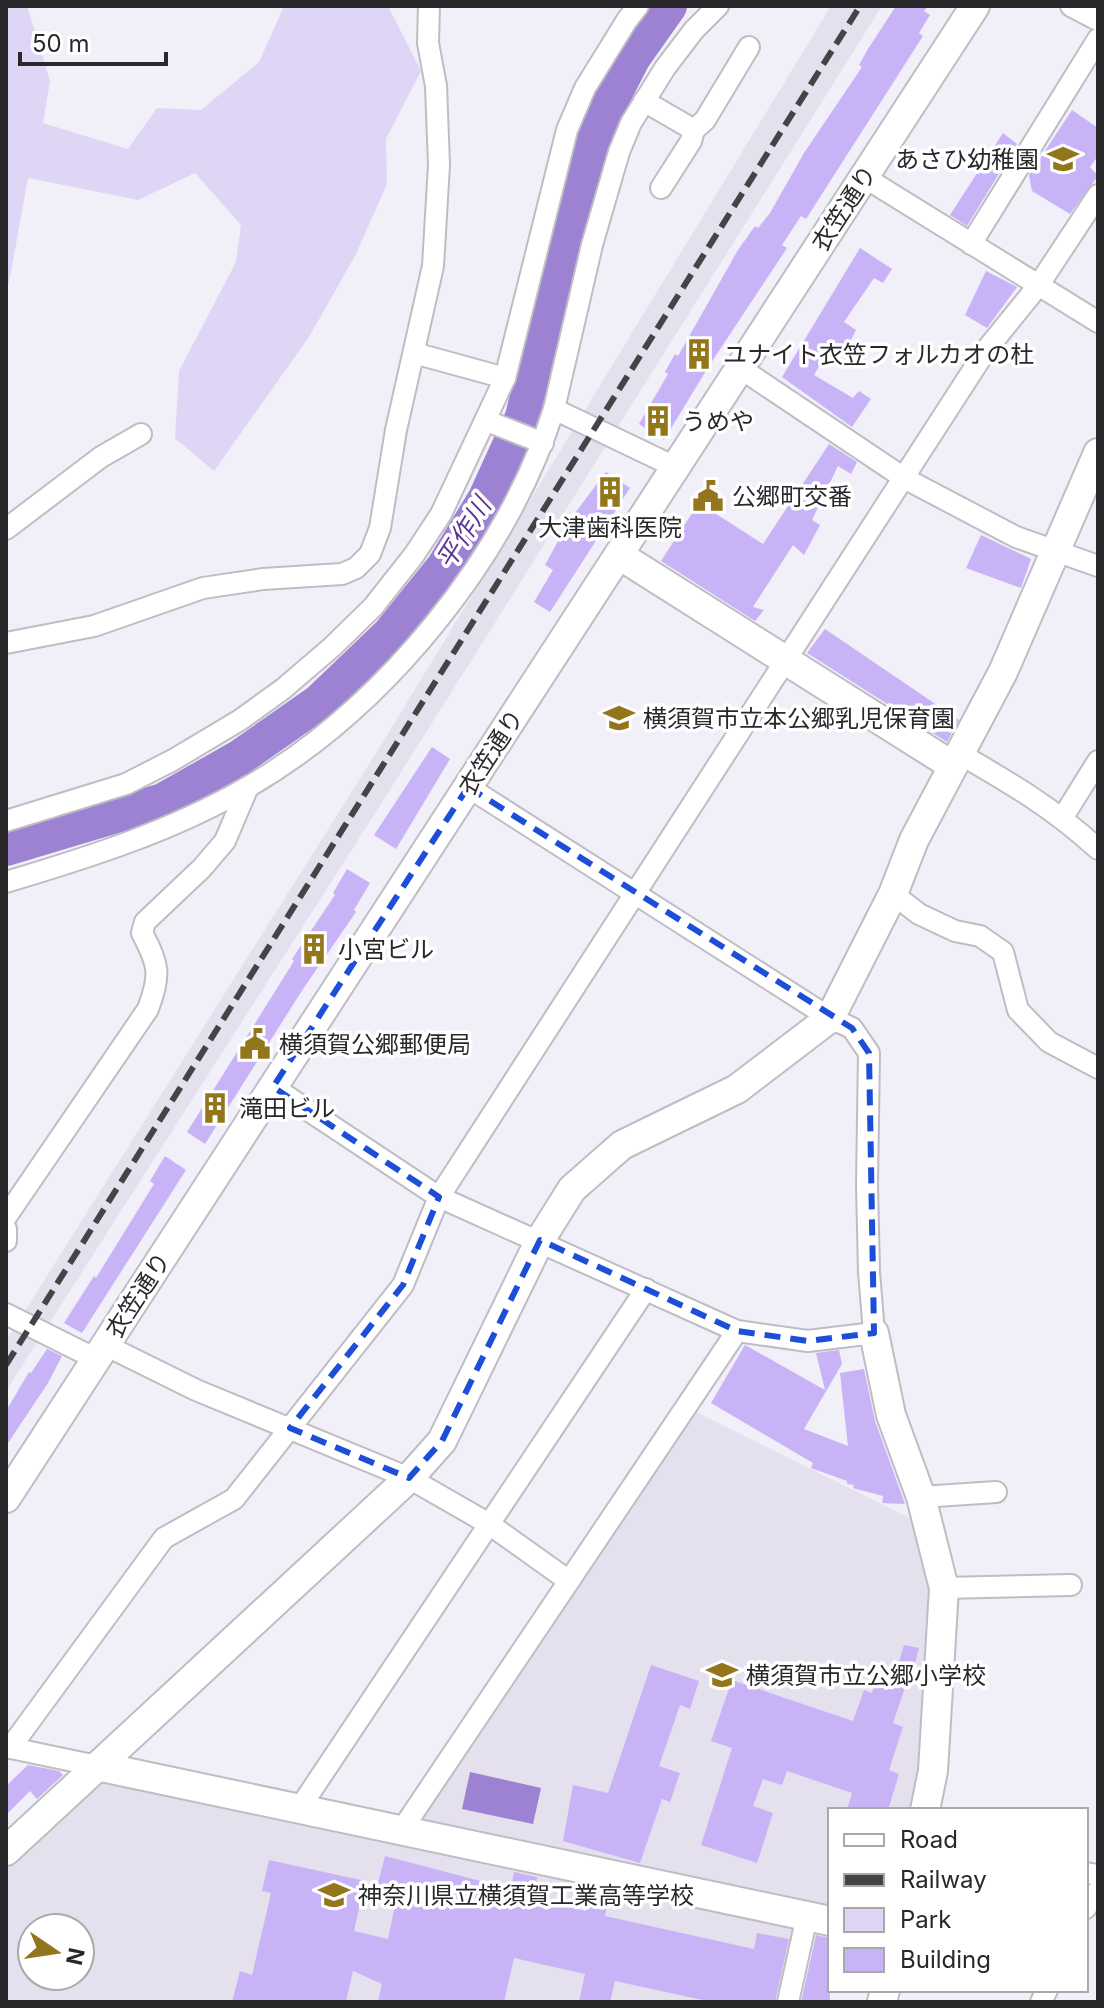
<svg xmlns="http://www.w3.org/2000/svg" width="1104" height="2008" font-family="Inter,'Noto Sans JP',sans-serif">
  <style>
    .built { fill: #e4e0ee; fill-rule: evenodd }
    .green { fill: #dfd6f6 }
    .water { fill: #9d81d3 }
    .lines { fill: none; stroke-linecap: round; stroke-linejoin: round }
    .river { stroke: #9d81d3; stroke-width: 36 }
    .building { fill: #c8b3f7 }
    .street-casing { stroke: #bfbdc4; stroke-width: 24 }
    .secondary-casing { stroke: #bfbdc4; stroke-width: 32 }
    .street { stroke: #fff; stroke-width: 20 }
    .secondary { stroke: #fff; stroke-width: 28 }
    .rail { stroke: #444346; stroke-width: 6; stroke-dasharray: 16 8; stroke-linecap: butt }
    .marked { fill: none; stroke: #1d4ed8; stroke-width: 6; stroke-dasharray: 16 10; stroke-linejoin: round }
    .labels { text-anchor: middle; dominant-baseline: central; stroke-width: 7; stroke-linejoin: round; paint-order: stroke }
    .poi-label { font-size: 24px; fill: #29282b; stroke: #fff; text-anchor: start }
    .street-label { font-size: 24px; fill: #29282b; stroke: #fff }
    .water-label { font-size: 26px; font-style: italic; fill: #5c3595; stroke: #fff }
  </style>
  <rect width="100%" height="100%" fill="#f1eff7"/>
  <g class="built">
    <path d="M831 6H882L388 793 6 1391V1341L378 750Z"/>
    <path d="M694 1411 916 1521 931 1594 925 1757 916 1810H830V1913L423 1826 420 1819Z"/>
    <path d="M102 1777 795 1923 781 2002H6V1867ZM32 1928H80V1976H32Z"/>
  </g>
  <path class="green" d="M6 6H27L50 81 43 123 128 149 157 108 201 110 259 62 284 6H388L421 71 386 139 387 184 355 256 309 337 214 471 175 438 179 371 236 262 241 225 195 173 138 200 28 178 9 283 6 286Z"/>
  <path class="water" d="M470 1772 541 1788 533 1824 462 1809Z"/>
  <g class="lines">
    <path class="river" d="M6 848 163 801 239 758 319 702 390 634 444 567 486 498 523 417 571 216 597 127 633 57 669 6"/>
  </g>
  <g class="building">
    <path d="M896 6H928L924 11 930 15 919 33 923 36 806 219 801 216 782 245 787 248 707 369 664 440 639 424 668 374 665 372 675 354 678 356 738 250 755 226 758 228 770 213 804 153 862 67 859 65 868 49Z"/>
    <path d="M1072 110 1098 128V156L1090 167 1098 176 1070 214 1032 191 1029 175Z"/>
    <path d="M1003 133 1017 144 967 226 950 215Z"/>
    <path d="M860 248 892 269 883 283 874 278 844 322 856 330 844 354 831 345 814 375 853 398 859 391 871 399 852 427 782 377Z"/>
    <path d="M986 271 1017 287 987 328 965 315Z"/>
    <path d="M829 444 857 462 851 474 838 466 812 520 820 525 804 555 793 545 753 607 764 610 755 621 661 561 706 492 720 501 713 512 763 544Z"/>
    <path d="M606 472 630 488 550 612 534 602 553 570 545 565 569 521Z"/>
    <path d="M981 535 1031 559 1021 588 966 568Z"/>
    <path d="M825 629 959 720 947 742 807 653Z"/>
    <path d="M432 747 450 759 396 849 374 835Z"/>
    <path d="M347 869 370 883 354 910 356 912 303 989 205 1144 187 1132 294 961 292 959 335 895 333 893Z"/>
    <path d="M165 1156 186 1170 82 1333 64 1323 94 1276 96 1278 154 1184 150 1181Z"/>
    <path d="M745 1345 825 1390 816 1353 839 1350 842 1364 804 1429 848 1446 840 1373 864 1369 875 1421 905 1504 882 1503 883 1496 853 1488 854 1485 847 1484V1481L811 1468 813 1463 711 1403Z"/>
    <path d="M47 1349 62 1356 48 1383 6 1446V1411L29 1372 31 1373Z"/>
    <path d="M904 1645 919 1648 911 1680 908 1679 893 1723 903 1727 889 1770 899 1774 888 1810H847L852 1793 787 1771 782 1785 763 1779 753 1806 773 1813 757 1863 701 1845 732 1748 711 1741 732 1680 853 1721 864 1690 872 1693 881 1666 897 1669Z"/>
    <path d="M651 1665 699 1681 690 1709 680 1705 659 1766 680 1773 670 1802 662 1799 640 1863 563 1841 573 1785 608 1793Z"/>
    <path d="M28 1765 59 1771 63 1775 37 1799 30 1791 6 1815V1786Z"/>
    <path d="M385 1856 511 1889 514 1872 537 1877 534 1900 586 1911 591 1888 609 1892 605 1916 754 1949 757 1933 789 1939 775 2002H712L615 1981 610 2002H579L585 1974 514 1958 504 2002H378L382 1984 353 1971 346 2002H232L240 1971 252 1975 271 1893 262 1891 269 1860 365 1881 354 1931 388 1939 397 1896 376 1891Z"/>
    <path d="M816 1935 830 1938V2002H801Z"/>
  </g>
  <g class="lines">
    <defs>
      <g id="street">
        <path d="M1071 6 1098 20"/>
        <path d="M644 101 694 130 705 120 749 47"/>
        <path d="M864 177 1098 322"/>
        <path d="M661 188 691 141 694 130"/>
        <path d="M971 244 1098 39"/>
        <path d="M414 353 505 378"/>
        <path d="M740 368 904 478 1016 537 1098 566"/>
        <path d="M554 409 675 467"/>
        <path d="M487 421 543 443"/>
        <path d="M6 529 101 457 141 434"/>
        <path d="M6 643 94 626 203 588 263 579 342 574 356 568 370 554 380 528 396 430 433 266 439 165 436 86 428 43 429 6"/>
        <path d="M960 754C1012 784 1053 808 1098 849"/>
        <path d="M1063 817 1098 761"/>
        <path d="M6 821 126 784 173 760 240 720 283 689 332 647 373 607 414 555 441 514 505 378 567 130 585 88 627 20 638 6"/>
        <path d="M6 882C90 857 172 831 248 787 384 708 506 559 554 409L592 245 619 152 631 123 665 68 694 30 718 6"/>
        <path d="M893 894 919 914 955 931 980 936 1003 952 1018 1010 1049 1042 1098 1068"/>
        <path d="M273 1087 439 1197 737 1331 808 1341 874 1333 869 1272 867 1185 869 1053 852 1028 830 1018 468 787"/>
        <path d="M6 1217 148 1009C161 975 159 965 142 933L145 922 202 868 225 841 248 787"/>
        <path d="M6 1229V1241"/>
        <path d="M6 1314 96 1359"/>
        <path d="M105 1345 196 1390 409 1478 489 1524 569 1581"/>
        <path d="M921 1497 996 1492"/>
        <path d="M944 1588 1071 1585"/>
        <path d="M6 1747 97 1766"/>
        <path d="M10 1748 164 1538 234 1499 403 1285 439 1197 986 350 1038 286 1098 195"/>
        <path d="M299 1809 646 1289"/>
        <path d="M401 1831 737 1331"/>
        <path d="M1086 1873 1098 1875"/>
        <path d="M1086 1908 1091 1898 1098 1891"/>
        <path d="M788 2002 807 1916"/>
        <path d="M1041 2002 1047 1990"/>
      </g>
      <g id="secondary">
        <path d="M619 555 953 766"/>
        <path d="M874 1333 891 1415 921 1497 944 1588 933 1771 925 1810"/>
        <path d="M6 1498 975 6"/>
        <path d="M97 1766 830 1921"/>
        <path d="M6 1851 409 1478 442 1441 540 1240 572 1189 622 1145 737 1089 830 1018 893 894 914 840 1003 672 1098 453"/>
        <path d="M882 2002 885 1990"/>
      </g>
    </defs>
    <use href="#street" class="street-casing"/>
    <use href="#secondary" class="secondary-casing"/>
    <use href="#street" class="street"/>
    <use href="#secondary" class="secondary"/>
    <path class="rail" d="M6 1365 860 6"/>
  </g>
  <path class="marked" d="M468 787 852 1028 869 1053 874 1333 808 1341 737 1331 540 1240 442 1441 409 1478 290 1428 403 1285 439 1197 273 1087Z"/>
  <defs>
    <symbol id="school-bare" viewBox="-9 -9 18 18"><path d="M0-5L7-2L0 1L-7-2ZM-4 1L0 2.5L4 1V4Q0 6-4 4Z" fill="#93751b" stroke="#fff" stroke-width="2.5" paint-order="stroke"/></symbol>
    <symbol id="building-bare" viewBox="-9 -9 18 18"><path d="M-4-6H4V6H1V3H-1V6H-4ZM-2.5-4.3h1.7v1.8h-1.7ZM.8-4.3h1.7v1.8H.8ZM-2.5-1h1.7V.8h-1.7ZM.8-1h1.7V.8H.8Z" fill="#93751b" stroke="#fff" stroke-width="2.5" paint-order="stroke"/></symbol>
    <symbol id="civic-bare" viewBox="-9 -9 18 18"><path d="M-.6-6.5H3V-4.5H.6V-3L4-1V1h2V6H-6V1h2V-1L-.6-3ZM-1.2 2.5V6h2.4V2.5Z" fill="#93751b" stroke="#fff" stroke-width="2.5" paint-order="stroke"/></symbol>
  </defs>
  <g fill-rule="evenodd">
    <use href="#school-bare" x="1041" y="137" width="44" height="44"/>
    <use href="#building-bare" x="677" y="332" width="44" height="44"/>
    <use href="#building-bare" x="636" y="399" width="44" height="44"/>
    <use href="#building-bare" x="588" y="470" width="44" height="44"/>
    <use href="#civic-bare" x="686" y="474" width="44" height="44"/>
    <use href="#school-bare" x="597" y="696" width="44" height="44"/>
    <use href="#building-bare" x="292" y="927" width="44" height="44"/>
    <use href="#civic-bare" x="233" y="1022" width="44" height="44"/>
    <use href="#building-bare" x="193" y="1086" width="44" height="44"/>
    <use href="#school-bare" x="700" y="1653" width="44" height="44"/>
    <use href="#school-bare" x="312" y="1873" width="44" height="44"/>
  </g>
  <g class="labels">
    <g class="poi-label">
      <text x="1039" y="159" text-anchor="end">あさひ幼稚園</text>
      <text x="723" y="354">ユナイト衣笠フォルカオの杜</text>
      <text x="682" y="421">うめや</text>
      <text x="732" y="496">公郷町交番</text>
      <text x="610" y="527" text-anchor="middle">大津歯科医院</text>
      <text x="643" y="718">横須賀市立本公郷乳児保育園</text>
      <text x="338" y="949">小宮ビル</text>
      <text x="279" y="1044">横須賀公郷郵便局</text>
      <text x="239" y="1108">滝田ビル</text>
      <text x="746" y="1675">横須賀市立公郷小学校</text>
      <text x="358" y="1895">神奈川県立横須賀工業高等学校</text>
    </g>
    <g class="street-label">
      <text transform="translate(844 208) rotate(-57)">衣笠通り</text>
      <text transform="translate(491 752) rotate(-57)">衣笠通り</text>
      <text transform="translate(138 1295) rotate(-57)">衣笠通り</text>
    </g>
    <g class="water-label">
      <text transform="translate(463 533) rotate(-58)">平作川</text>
    </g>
  </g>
  <rect width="1104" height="2008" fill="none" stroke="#29282b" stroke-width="16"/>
  <rect x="828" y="1808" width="260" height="184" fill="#ffffff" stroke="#a9a9aa" stroke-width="2"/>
  <rect x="844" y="1834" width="40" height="12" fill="#ffffff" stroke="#a9a9aa" stroke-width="2"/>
  <text x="900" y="1848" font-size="24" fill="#29282b">Road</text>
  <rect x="844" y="1874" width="40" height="12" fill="#444346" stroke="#a9a9aa" stroke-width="2"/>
  <text x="900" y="1888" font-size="24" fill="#29282b">Railway</text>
  <rect x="844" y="1908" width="40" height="24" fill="#dfd6f6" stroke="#a9a9aa" stroke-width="2"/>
  <text x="900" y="1928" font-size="24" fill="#29282b">Park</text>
  <rect x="844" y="1948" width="40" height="24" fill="#c8b3f7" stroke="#a9a9aa" stroke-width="2"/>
  <text x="900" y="1968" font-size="24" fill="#29282b">Building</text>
  <g transform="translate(56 1952) rotate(103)"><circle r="38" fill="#ffffff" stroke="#a9a9aa" stroke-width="2"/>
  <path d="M0-6L14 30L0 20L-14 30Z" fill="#93751b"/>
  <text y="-12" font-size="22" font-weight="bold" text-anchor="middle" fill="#29282b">N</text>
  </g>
  <path d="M20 52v12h146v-12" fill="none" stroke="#29282b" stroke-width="4"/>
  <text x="32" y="52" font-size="24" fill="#29282b" stroke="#ffffff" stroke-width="6" paint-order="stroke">50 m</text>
</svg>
